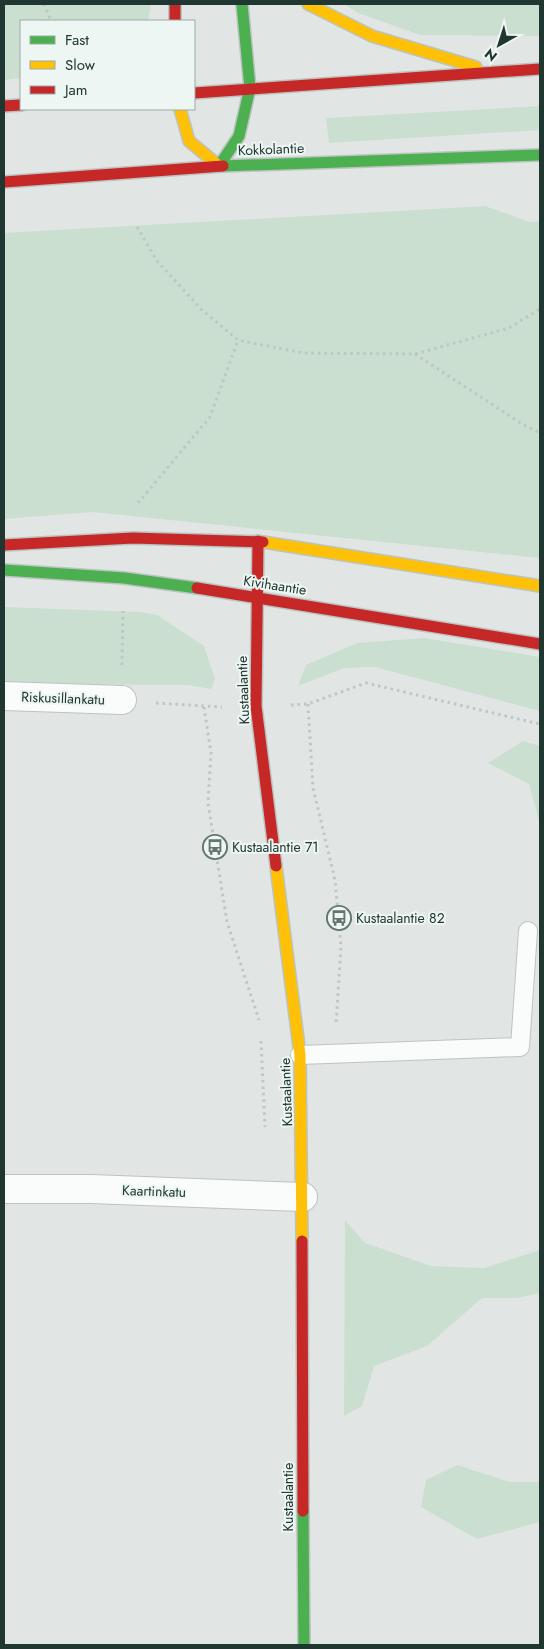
<svg xmlns="http://www.w3.org/2000/svg" width="544" height="1649" font-family="Jost,sans-serif">
  <style>
    .green { fill: #cadfd0 }
    .lines { fill: none; stroke-linecap: round; stroke-linejoin: round }
    .lane-casing { stroke: #bec3c1; stroke-width: 20 }
    .street-casing { stroke: #bec3c1; stroke-width: 30 }
    .fast-casing { stroke: #bcc4c1; stroke-width: 14 }
    .slow-casing { stroke: #bcc4c1; stroke-width: 14 }
    .jam-casing { stroke: #bcc4c1; stroke-width: 14 }
    .path { stroke: #bfc6c5; stroke-width: 3; stroke-dasharray: 2.5 4; stroke-linecap: butt }
    .lane { stroke: #fafbfb; stroke-width: 18 }
    .street { stroke: #fafbfb; stroke-width: 28 }
    .fast { stroke: #4caf50; stroke-width: 11 }
    .slow { stroke: #ffc107; stroke-width: 11 }
    .jam { stroke: #c62828; stroke-width: 11 }
    .labels { text-anchor: middle; dominant-baseline: central; stroke-width: 4; stroke-linejoin: round; paint-order: stroke }
    .street-label { font-size: 14px; fill: #203731; stroke: #edf6f2 }
    .poi-label { font-size: 14px; fill: #203731; stroke: #edf6f2; text-anchor: start }
  </style>
  <rect width="100%" height="100%" fill="#e1e6e4"/>
  <g class="green">
    <path d="M4 4H151L148 21H21V78L4 80Z"/>
    <path d="M344 4H540V36L420 35 358 13Z"/>
    <path d="M540 106V130L329 143 326 118Z"/>
    <path d="M485 206 529 222 540 221V558L92 512 4 519V233Z"/>
    <path d="M4 607 140 612 157 615 204 646 215 679 211 689 188 685 4 684Z"/>
    <path d="M424 638 540 657V711L375 667 344 668 298 686 306 665 357 643Z"/>
    <path d="M523 741 540 746V824L529 784 488 763Z"/>
    <path d="M345 1220 365 1243 431 1266 484 1268 540 1250V1293L518 1298H482L427 1346 374 1366 362 1406 344 1416Z"/>
    <path d="M457 1465 510 1482H540V1522L477 1539 421 1507 426 1480Z"/>
  </g>
  <g class="lines">
    <defs>
      <path id="lane" d="M300 1055 520 1047 528 931"/>
      <g id="street">
        <path d="M4 696 122 700"/>
        <path d="M4 1189H91L303 1197"/>
      </g>
      <g id="fast">
        <path d="M219 166 239 136 250 88 242 4"/>
        <path d="M223 166 540 155"/>
        <path d="M4 570 124 578 197 588"/>
        <path d="M303 1511 304 1645"/>
      </g>
      <g id="slow">
        <path d="M308 4 372 36 476 67"/>
        <path d="M180 109 189 141 219 166"/>
        <path d="M263 542 540 586"/>
        <path d="M276 866 300 1055 302 1241"/>
      </g>
      <g id="jam">
        <path d="M175 4V21"/>
        <path d="M194 93 540 69"/>
        <path d="M4 106 21 105"/>
        <path d="M4 182 223 166"/>
        <path d="M258 541 256 706 276 866"/>
        <path d="M4 545 133 538 263 542"/>
        <path d="M197 588 540 644"/>
        <path d="M302 1241 303 1511"/>
      </g>
    </defs>
    <use href="#lane" class="lane-casing"/>
    <use href="#street" class="street-casing"/>
    <use href="#fast" class="fast-casing"/>
    <use href="#slow" class="slow-casing"/>
    <use href="#jam" class="jam-casing"/>
    <g class="path">
      <path d="M44 4 51 21"/>
      <path d="M137 227 157 261 202 310 238 340 303 353 415 354 509 328 540 309"/>
      <path d="M415 354 522 424 540 433"/>
      <path d="M138 503 210 417 238 340"/>
      <path d="M122 665 123 611"/>
      <path d="M156 703 222 707"/>
      <path d="M308 704 313 788 335 880 341 947 336 1025"/>
      <path d="M291 705 308 704 366 683 540 724"/>
      <path d="M204 707 211 753 208 803 227 922 259 1020"/>
      <path d="M261 1041 265 1127"/>
    </g>
    <use href="#lane" class="lane"/>
    <use href="#street" class="street"/>
    <use href="#fast" class="fast"/>
    <use href="#slow" class="slow"/>
    <use href="#jam" class="jam"/>
  </g>
  <defs>
    <symbol id="bus-ring" viewBox="-11 -11 22 22"><circle r="9.5" fill="#edf6f2" stroke="#647470" stroke-width="1.5"/><path d="M-5-6H5V4H4V6H2V4H-2V6H-4V4H-5ZM-3.5-4V0h7V-4ZM-3.5 1.2v1.5H-2V1.2ZM2 1.2v1.5H3.5V1.2Z" fill="#647470"/></symbol>
  </defs>
  <g fill-rule="evenodd">
    <use href="#bus-ring" x="201" y="833" width="28" height="28"/>
    <use href="#bus-ring" x="325" y="904" width="28" height="28"/>
  </g>
  <g class="labels">
    <g class="street-label">
      <text transform="translate(271 149) rotate(-2)">Kokkolantie</text>
      <text transform="translate(275 585) rotate(9)">Kivihaantie</text>
      <text transform="translate(243 690) rotate(-92)">Kustaalantie</text>
      <text transform="translate(63 698) rotate(2)">Riskusillankatu</text>
      <text transform="translate(286 1092) rotate(-92)">Kustaalantie</text>
      <text transform="translate(154 1191) rotate(2)">Kaartinkatu</text>
      <text transform="translate(288 1497) rotate(-90)">Kustaalantie</text>
    </g>
    <g class="poi-label">
      <text x="232" y="847">Kustaalantie 71</text>
      <text x="356" y="918">Kustaalantie 82</text>
    </g>
  </g>
  <rect width="544" height="1649" fill="none" stroke="#203731" stroke-width="10"/>
  <rect x="20" y="20" width="175" height="90" fill="#edf6f2" stroke="#9baaa5"/>
  <rect x="30" y="36" width="25" height="8" fill="#4caf50" stroke="#9baaa5"/>
  <text x="65" y="45" font-size="15" fill="#203731">Fast</text>
  <rect x="30" y="61" width="25" height="8" fill="#ffc107" stroke="#9baaa5"/>
  <text x="65" y="70" font-size="15" fill="#203731">Slow</text>
  <rect x="30" y="86" width="25" height="8" fill="#c62828" stroke="#9baaa5"/>
  <text x="65" y="95" font-size="15" fill="#203731">Jam</text>
  <g transform="translate(499 45) rotate(219)" stroke="#edf6f2" stroke-width="4" paint-order="stroke">
  <path d="M0-4L9 19L0 12L-9 19Z" fill="#203731"/>
  <text y="-8" font-size="14" font-weight="bold" text-anchor="middle" fill="#203731">N</text>
  </g>
</svg>
